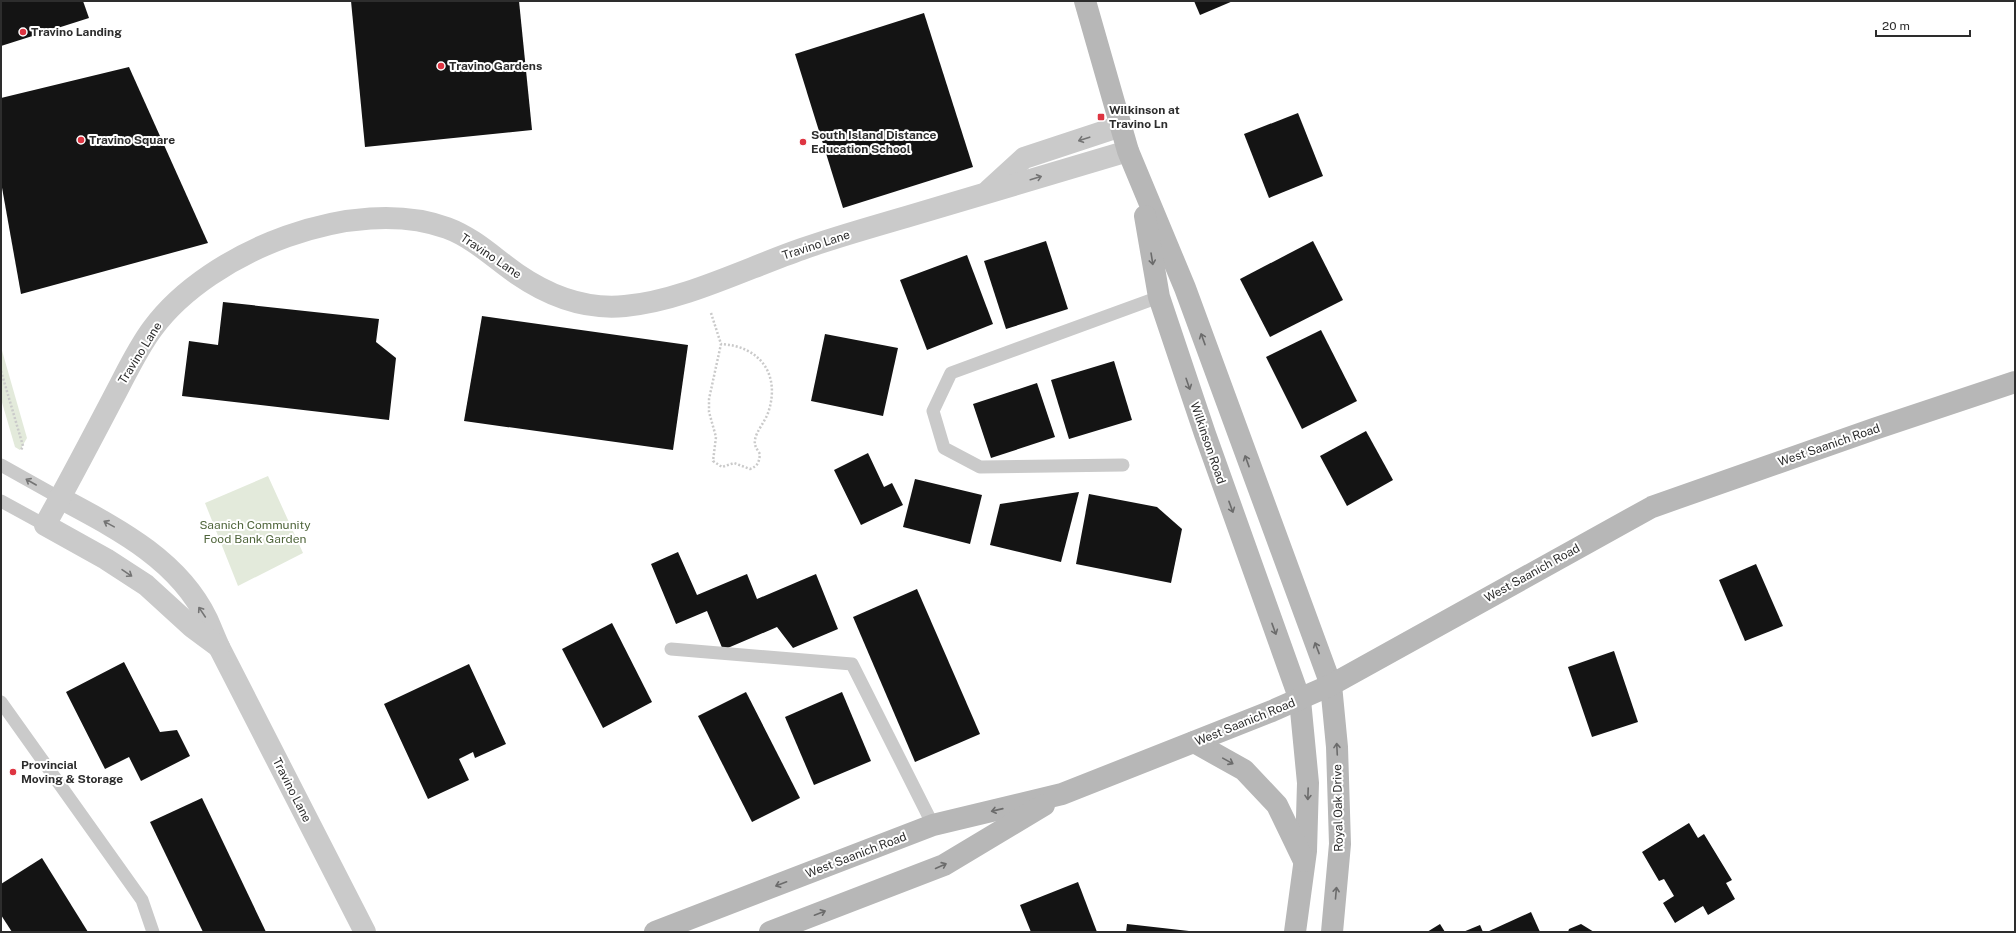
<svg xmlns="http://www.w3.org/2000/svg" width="2016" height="933" font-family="'Public Sans',sans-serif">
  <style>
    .green { fill: #e3eadb }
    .building { fill: #141414 }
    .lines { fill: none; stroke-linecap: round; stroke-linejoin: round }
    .path { stroke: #cacaca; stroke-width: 2.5; stroke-dasharray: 2 2; stroke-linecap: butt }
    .lane { stroke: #cacaca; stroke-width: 13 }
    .street { stroke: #cacaca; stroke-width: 22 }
    .secondary { stroke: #b7b7b7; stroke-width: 22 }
    .oneway { stroke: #747474 }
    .oneway2 { stroke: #6b6b6b }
    .poi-dot { fill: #de3542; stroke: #fff; stroke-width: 1.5 }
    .labels { text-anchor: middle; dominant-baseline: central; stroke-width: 4; stroke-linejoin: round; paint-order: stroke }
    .poi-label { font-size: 12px; font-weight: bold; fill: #2d2d2d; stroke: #fff; text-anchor: start }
    .street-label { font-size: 12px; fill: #2d2d2d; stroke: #fff }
    .park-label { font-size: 12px; fill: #50663c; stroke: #fff }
  </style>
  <rect width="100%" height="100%" fill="#fff"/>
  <g class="green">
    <path d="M1 347 27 438 20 450 15 447 1 399Z"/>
    <path d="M268 476 303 553 238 586 205 503Z"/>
  </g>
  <g class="building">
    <path d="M1 1H83L89 18 1 46Z"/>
    <path d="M351 1H519L532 130 365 147Z"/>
    <path d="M1194 1H1233L1200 15Z"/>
    <path d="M924 13 973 167 843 208 795 54Z"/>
    <path d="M129 67 208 243 21 294 1 182V98Z"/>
    <path d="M1298 113 1323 176 1269 198 1244 134Z"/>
    <path d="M1046 241 1068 309 1006 329 984 261Z"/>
    <path d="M1313 241 1343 300 1270 337 1240 279Z"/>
    <path d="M967 255 993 324 927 350 900 280Z"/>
    <path d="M223 302 379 319 376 342 396 358 389 420 182 396 189 341 218 345Z"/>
    <path d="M482 316 688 345 673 450 464 421Z"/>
    <path d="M1321 330 1357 401 1302 429 1266 357Z"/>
    <path d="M825 334 898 348 883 416 811 401Z"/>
    <path d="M1114 361 1132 420 1069 439 1051 380Z"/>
    <path d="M1037 383 1055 437 991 458 973 404Z"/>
    <path d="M1366 431 1393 480 1347 506 1320 456Z"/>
    <path d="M868 453 884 487 892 483 903 505 861 525 834 470Z"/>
    <path d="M915 479 982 495 970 544 903 527Z"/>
    <path d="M1079 492 1061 562 990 545 1000 504Z"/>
    <path d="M1089 494 1157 507 1182 529 1171 583 1076 564Z"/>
    <path d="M678 552 697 595 747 574 757 599 816 574 838 629 793 648 777 627 723 650 707 611 676 624 651 564Z"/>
    <path d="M1756 564 1783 626 1745 641 1719 580Z"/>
    <path d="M917 589 980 734 915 762 853 617Z"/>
    <path d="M612 623 652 702 603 728 562 649Z"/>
    <path d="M1614 651 1638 722 1592 737 1568 667Z"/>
    <path d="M124 662 160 732 177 730 190 756 141 781 129 757 105 769 66 692Z"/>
    <path d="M469 664 506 744 475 758 473 752 459 759 469 780 428 799 384 704Z"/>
    <path d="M746 692 800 798 752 822 698 716Z"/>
    <path d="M842 692 871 761 814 785 785 717Z"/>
    <path d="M202 798 266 932H203L150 822Z"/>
    <path d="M1689 823 1698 838 1704 834 1732 880 1726 883 1735 899 1708 915 1703 906 1675 923 1663 903 1674 896 1664 879 1659 881 1642 852Z"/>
    <path d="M42 858 88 932H12L1 915V884Z"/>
    <path d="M1078 882 1097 932H1031L1020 905Z"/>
    <path d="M1531 912 1540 932H1487Z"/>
    <path d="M1127 924 1189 931V932H1126Z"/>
    <path d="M1440 924 1445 932H1427Z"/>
    <path d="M1581 924 1594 932H1568L1569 929Z"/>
    <path d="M1480 925 1483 932H1463Z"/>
  </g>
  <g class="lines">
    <g class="path">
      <path d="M711 313 721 344 709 399V412L716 437 713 461 722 467 734 463 750 469C758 466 759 462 760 454 757 449 754 446 755 440 756 431 766 421 769 410 780 373 759 346 721 344"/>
      <path d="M1 371 23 446 21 450"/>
    </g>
    <g class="lane">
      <path d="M1 465 60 498"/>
      <path d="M1123 465 980 467 944 448 933 411 951 373 1159 297"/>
      <path d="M1 501 45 525"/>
      <path d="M671 649 852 664 933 825"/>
      <path d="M1 702 142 900 153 932"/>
    </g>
    <g class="street">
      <path d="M989 190 1024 158 1121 126"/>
      <path d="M60 498C116 528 178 559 207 619 211 628 215 638 219 647L365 932"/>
      <path d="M219 647 192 627 146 585 106 559 45 525C68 484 90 442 112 400 125 376 137 349 153 328 210 251 355 194 447 228 474 238 494 258 517 274 549 296 585 310 625 306 682 301 747 268 802 249 836 237 872 227 906 217 980 195 1054 173 1128 151"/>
    </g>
    <g class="secondary">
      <path d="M1085 1 1128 151 1185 288 1331 685 1337 747 1340 844 1332 932"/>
      <path d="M1145 216 1159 297 1205 434 1300 700 1308 783 1306 851 1295 932"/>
      <path d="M1194 742 1244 770 1277 805 1304 861"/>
      <path d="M655 932 933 825 1062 794 1272 711 1331 685 1652 507 1874 429 2015 382"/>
      <path d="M770 932 944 865 1044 805"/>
    </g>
  </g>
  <defs><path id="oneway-shaft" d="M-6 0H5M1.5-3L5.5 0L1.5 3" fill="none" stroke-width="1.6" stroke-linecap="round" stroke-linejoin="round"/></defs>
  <g class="oneway">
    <use href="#oneway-shaft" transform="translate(1084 139) rotate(162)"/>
    <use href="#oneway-shaft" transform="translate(1036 178) rotate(-17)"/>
    <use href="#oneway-shaft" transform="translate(31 482) rotate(-150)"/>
    <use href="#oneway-shaft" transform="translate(109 524) rotate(-151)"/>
    <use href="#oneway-shaft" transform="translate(127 573) rotate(34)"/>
    <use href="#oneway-shaft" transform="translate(202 612) rotate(-124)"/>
  </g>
  <g class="oneway2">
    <use href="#oneway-shaft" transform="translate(1152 259) rotate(81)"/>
    <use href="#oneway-shaft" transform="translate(1203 339) rotate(-110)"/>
    <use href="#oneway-shaft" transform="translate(1188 384) rotate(71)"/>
    <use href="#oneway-shaft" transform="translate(1247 461) rotate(-110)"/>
    <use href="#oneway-shaft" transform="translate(1231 507) rotate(70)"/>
    <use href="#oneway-shaft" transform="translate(1274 629) rotate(70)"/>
    <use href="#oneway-shaft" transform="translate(1317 648) rotate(-111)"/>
    <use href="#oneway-shaft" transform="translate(1337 749) rotate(-93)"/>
    <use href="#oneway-shaft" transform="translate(1228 761) rotate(29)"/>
    <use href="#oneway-shaft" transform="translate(1308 794) rotate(92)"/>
    <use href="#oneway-shaft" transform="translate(997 810) rotate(167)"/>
    <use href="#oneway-shaft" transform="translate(941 866) rotate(-24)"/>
    <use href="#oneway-shaft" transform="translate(781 884) rotate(159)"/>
    <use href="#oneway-shaft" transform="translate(1336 893) rotate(-85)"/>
    <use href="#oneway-shaft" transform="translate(820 913) rotate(-21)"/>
  </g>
  <g class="poi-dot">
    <circle cx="23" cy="32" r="4"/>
    <circle cx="441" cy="66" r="4"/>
    <rect x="1097" y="113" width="8" height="8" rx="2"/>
    <circle cx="81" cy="140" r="4"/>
    <circle cx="803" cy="142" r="4"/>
    <circle cx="13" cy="772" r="4"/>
  </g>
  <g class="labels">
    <g class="poi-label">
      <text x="31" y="32">Travino Landing</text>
      <text x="449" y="66">Travino Gardens</text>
      <text x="1109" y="110">Wilkinson at<tspan x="1109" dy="14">Travino Ln</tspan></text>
      <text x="811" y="135">South Island Distance<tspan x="811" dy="14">Education School</tspan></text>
      <text x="89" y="140">Travino Square</text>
      <text x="21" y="765">Provincial<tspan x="21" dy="14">Moving &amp; Storage</tspan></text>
    </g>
    <g class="street-label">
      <text transform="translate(816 245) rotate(-18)">Travino Lane</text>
      <text transform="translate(491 256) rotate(34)">Travino Lane</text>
      <text transform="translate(140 353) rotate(-58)">Travino Lane</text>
      <text transform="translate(1208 443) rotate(71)">Wilkinson Road</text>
      <text transform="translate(1829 445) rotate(-19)">West Saanich Road</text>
      <text transform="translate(1532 573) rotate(-29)">West Saanich Road</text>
      <text transform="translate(1245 722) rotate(-22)">West Saanich Road</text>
      <text transform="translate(292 790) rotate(63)">Travino Lane</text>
      <text transform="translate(1338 808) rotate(-91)">Royal Oak Drive</text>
      <text transform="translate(856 855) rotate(-21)">West Saanich Road</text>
    </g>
    <g class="park-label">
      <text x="255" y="525">Saanich Community<tspan x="255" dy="14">Food Bank Garden</tspan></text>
    </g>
  </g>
  <rect width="2016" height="933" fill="none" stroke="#2d2d2d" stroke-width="4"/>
  <path d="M1876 30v6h94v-6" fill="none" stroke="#2d2d2d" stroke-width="2"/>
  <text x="1882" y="30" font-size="12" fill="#2d2d2d" stroke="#ffffff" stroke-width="3" paint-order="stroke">20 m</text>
</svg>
